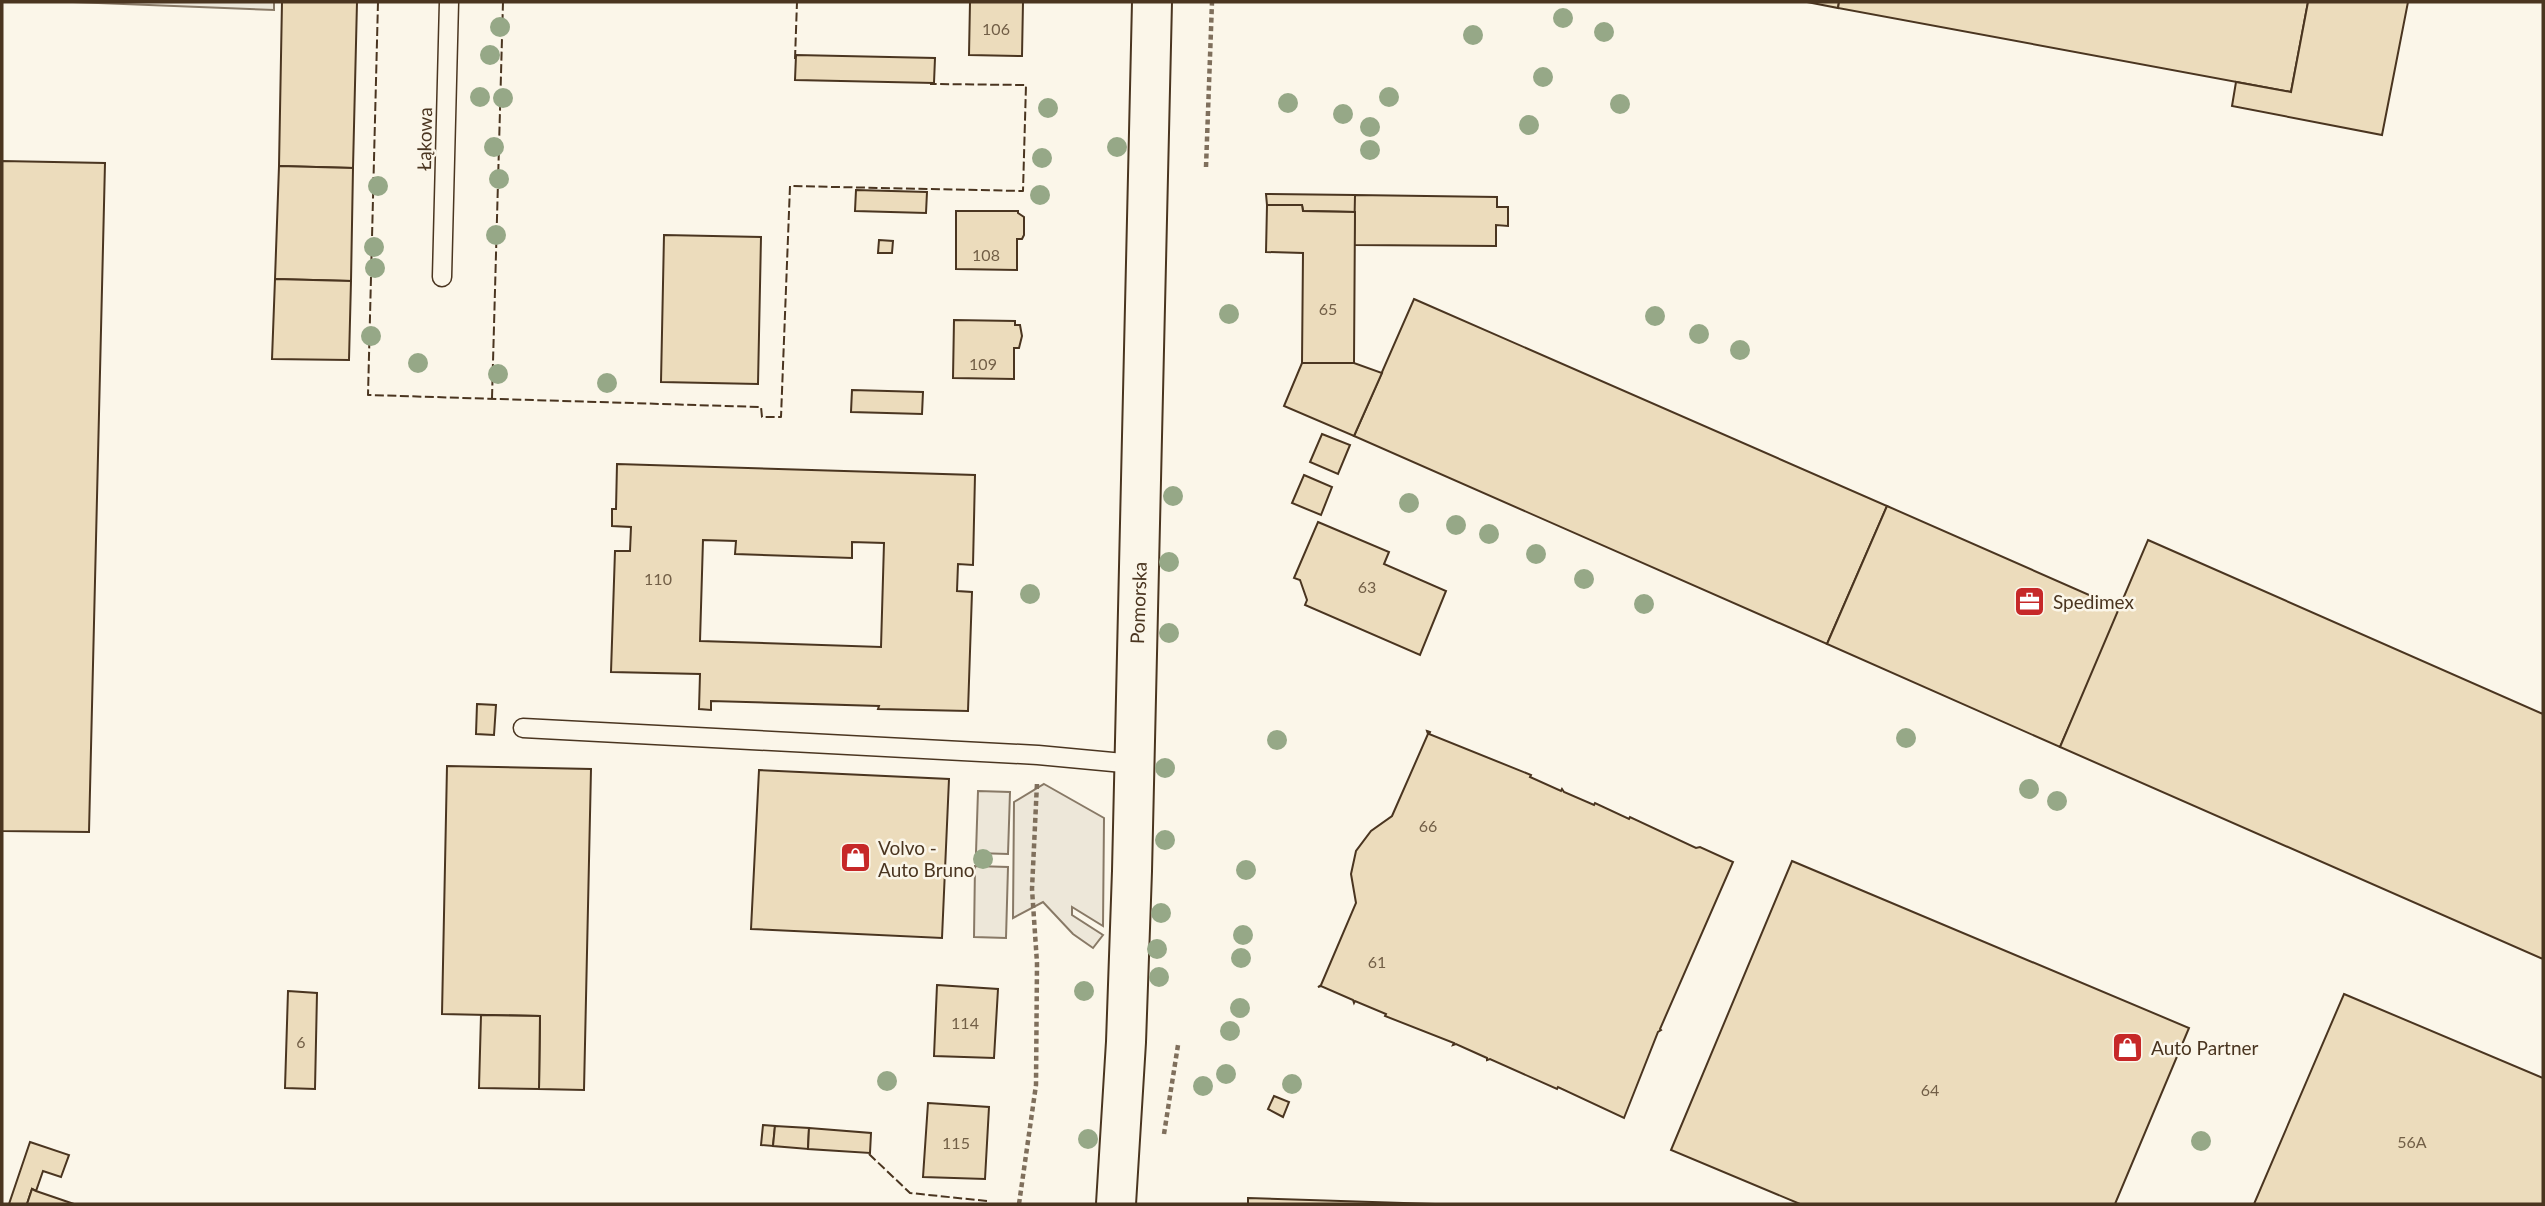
<svg xmlns="http://www.w3.org/2000/svg" width="2545" height="1206" font-family="Lato,sans-serif">
  <style>
    .parking { fill: #ede7d9; stroke: #887966; stroke-width: 2 }
    .building { fill: #ecdcbc; stroke: #4a3520; stroke-width: 2; fill-rule: evenodd }
    .lines { fill: none; stroke-linecap: round; stroke-linejoin: round }
    .service-casing { stroke: #4a3520; stroke-width: 21 }
    .tertiary-casing { stroke: #4a3520; stroke-width: 42 }
    .path { stroke: #7f6f5c; stroke-width: 4.5; stroke-dasharray: 5 3.5; stroke-linecap: butt }
    .service { stroke: #fbf6e9; stroke-width: 18 }
    .tertiary { stroke: #fbf6e9; stroke-width: 38 }
    .fence { stroke: #4a3520; stroke-width: 2; stroke-dasharray: 9 3.5; stroke-linecap: butt }
    .tree { fill: #96a887 }
    .labels { text-anchor: middle; dominant-baseline: central; stroke-width: 5; stroke-linejoin: round; paint-order: stroke }
    .number-label { font-size: 16px; fill: #725f47 }
    .street-label { font-size: 19px; fill: #4a3520; stroke: #fbf6e9 }
    .poi-label { font-size: 19px; fill: #4a3520; stroke: #fbf6e9; text-anchor: start }
  </style>
  <rect width="100%" height="100%" fill="#fbf6e9"/>
  <g class="parking">
    <path d="M73 2H274V10Z"/>
    <path d="M1044 784 1104 818 1103 926 1072 907V915L1103 935 1093 948 1073 934 1043 902 1013 918 1014 802Z"/>
    <path d="M978 791 1010 792 1008 854 976 853Z"/>
    <path d="M975 866 1008 867 1006 938 974 937Z"/>
  </g>
  <g class="building">
    <path d="M282 2H357L353 168 279 166Z"/>
    <path d="M970 2H1023L1022 56 969 55Z"/>
    <path d="M1807 2H1839L1838 8Z"/>
    <path d="M1839 2H2308L2291 92 1838 8Z"/>
    <path d="M2308 2H2408L2382 135 2232 106 2236 82 2291 92Z"/>
    <path d="M796 55 935 58 934 83 795 80Z"/>
    <path d="M2 161 105 163 89 832 2 831Z"/>
    <path d="M279 166 353 168 351 281 275 279Z"/>
    <path d="M856 190 927 192 926 213 855 211Z"/>
    <path d="M1266 194 1355 195V212L1303 211 1302 205H1267Z"/>
    <path d="M1355 195 1497 197V207H1508V226L1496 225V246L1354 245Z"/>
    <path d="M1267 205H1302L1303 211 1355 212 1354 363H1302L1303 253 1266 252Z"/>
    <path d="M956 211H1018V213L1024 217V235L1022 239H1017V270L956 269Z"/>
    <path d="M664 235 761 237 758 384 661 382Z"/>
    <path d="M879 240 893 241 892 253H878Z"/>
    <path d="M275 279 351 281 349 360 272 359Z"/>
    <path d="M1414 299 1887 506 1827 644 1354 436Z"/>
    <path d="M954 320 1015 321V325H1020L1022 336 1019 348H1014V379L953 378Z"/>
    <path d="M1302 363H1354L1382 373 1354 436 1284 406Z"/>
    <path d="M852 390 923 392 922 414 851 412Z"/>
    <path d="M1322 434 1350 445 1338 474 1310 462Z"/>
    <path d="M617 464 975 475 973 565 958 564 957 591 972 592 968 711 878 709 879 706 711 701V710L699 709 700 674 611 672 615 551H630L631 527 612 526V509H616ZM703 540 736 541 735 554 852 558V542L884 543 881 647 700 641Z"/>
    <path d="M1304 475 1332 487 1321 515 1292 503Z"/>
    <path d="M1887 506 2121 609 2060 747 1827 644Z"/>
    <path d="M1318 522 1389 552 1384 564 1446 591 1420 655 1305 605 1307 600 1300 580 1294 578Z"/>
    <path d="M2148 540 2543 714V959L2060 747Z"/>
    <path d="M477 704 496 705 494 735 476 734Z"/>
    <path d="M1427 731 1430 732 1429 734 1531 775 1530 777 1561 791 1562 789 1564 792 1594 805 1595 803 1629 819 1630 817 1696 848 1700 847 1733 862 1660 1029 1661 1030 1658 1032 1624 1118 1558 1087 1557 1089 1490 1059 1487 1060V1058L1456 1044 1453 1045 1454 1043 1385 1016 1386 1014 1355 1001 1354 1003 1353 1000 1321 986 1318 987 1321 985 1356 903 1351 874 1356 851 1371 831 1392 816 1428 734Z"/>
    <path d="M447 766 591 769 584 1090 539 1089 540 1016 442 1014Z"/>
    <path d="M759 770 949 779 942 938 751 929Z"/>
    <path d="M1792 861 2189 1028 2115 1204H1800L1671 1150Z"/>
    <path d="M937 985 998 989 994 1058 934 1056Z"/>
    <path d="M288 991 317 993 315 1089 285 1088Z"/>
    <path d="M2344 994 2543 1078V1204H2254Z"/>
    <path d="M481 1015 540 1016 539 1089 479 1088Z"/>
    <path d="M1274 1096 1289 1102 1283 1117 1268 1109Z"/>
    <path d="M928 1103 989 1107 985 1179 923 1177Z"/>
    <path d="M763 1125 775 1126 773 1146 761 1145Z"/>
    <path d="M775 1126 809 1128 808 1149 773 1146Z"/>
    <path d="M809 1128 871 1133 870 1153 808 1149Z"/>
    <path d="M30 1142 69 1155 61 1177 43 1171 36 1191 32 1189 27 1204H9Z"/>
    <path d="M32 1189 36 1191 74 1204H27Z"/>
    <path d="M1248 1198 1435 1204H1248Z"/>
  </g>
  <g class="lines">
    <defs>
      <g id="service">
        <path d="M442 277 449 2"/>
        <path d="M523 728 1038 755 1134 764"/>
      </g>
      <path id="tertiary" d="M1116 1204 1126 1042 1132 871 1152 2"/>
    </defs>
    <use href="#service" class="service-casing"/>
    <use href="#tertiary" class="tertiary-casing"/>
    <g class="path">
      <path d="M1206 167 1212 2"/>
      <path d="M1164 1134 1178 1045"/>
      <path d="M1019 1204 1036 1085 1037 963 1032 889 1037 783"/>
    </g>
    <use href="#service" class="service"/>
    <use href="#tertiary" class="tertiary"/>
    <g class="fence">
      <path d="M378 2 368 395 761 407 762 417H781L790 186 1023 191 1026 85 930 84"/>
      <path d="M795 59 797 2"/>
      <path d="M492 398 503 2"/>
      <path d="M869 1154 910 1193 987 1201 986 1204"/>
    </g>
  </g>
  <g class="tree">
    <circle cx="1563" cy="18" r="10"/>
    <circle cx="500" cy="27" r="10"/>
    <circle cx="1604" cy="32" r="10"/>
    <circle cx="1473" cy="35" r="10"/>
    <circle cx="490" cy="55" r="10"/>
    <circle cx="1543" cy="77" r="10"/>
    <circle cx="480" cy="97" r="10"/>
    <circle cx="1389" cy="97" r="10"/>
    <circle cx="503" cy="98" r="10"/>
    <circle cx="1288" cy="103" r="10"/>
    <circle cx="1620" cy="104" r="10"/>
    <circle cx="1048" cy="108" r="10"/>
    <circle cx="1343" cy="114" r="10"/>
    <circle cx="1529" cy="125" r="10"/>
    <circle cx="1370" cy="127" r="10"/>
    <circle cx="494" cy="147" r="10"/>
    <circle cx="1117" cy="147" r="10"/>
    <circle cx="1370" cy="150" r="10"/>
    <circle cx="1042" cy="158" r="10"/>
    <circle cx="499" cy="179" r="10"/>
    <circle cx="378" cy="186" r="10"/>
    <circle cx="1040" cy="195" r="10"/>
    <circle cx="496" cy="235" r="10"/>
    <circle cx="374" cy="247" r="10"/>
    <circle cx="375" cy="268" r="10"/>
    <circle cx="1229" cy="314" r="10"/>
    <circle cx="1655" cy="316" r="10"/>
    <circle cx="1699" cy="334" r="10"/>
    <circle cx="371" cy="336" r="10"/>
    <circle cx="1740" cy="350" r="10"/>
    <circle cx="418" cy="363" r="10"/>
    <circle cx="498" cy="374" r="10"/>
    <circle cx="607" cy="383" r="10"/>
    <circle cx="1173" cy="496" r="10"/>
    <circle cx="1409" cy="503" r="10"/>
    <circle cx="1456" cy="525" r="10"/>
    <circle cx="1489" cy="534" r="10"/>
    <circle cx="1536" cy="554" r="10"/>
    <circle cx="1169" cy="562" r="10"/>
    <circle cx="1584" cy="579" r="10"/>
    <circle cx="1030" cy="594" r="10"/>
    <circle cx="1644" cy="604" r="10"/>
    <circle cx="1169" cy="633" r="10"/>
    <circle cx="1906" cy="738" r="10"/>
    <circle cx="1277" cy="740" r="10"/>
    <circle cx="1165" cy="768" r="10"/>
    <circle cx="2029" cy="789" r="10"/>
    <circle cx="2057" cy="801" r="10"/>
    <circle cx="1165" cy="840" r="10"/>
    <circle cx="983" cy="859" r="10"/>
    <circle cx="1246" cy="870" r="10"/>
    <circle cx="1161" cy="913" r="10"/>
    <circle cx="1243" cy="935" r="10"/>
    <circle cx="1157" cy="949" r="10"/>
    <circle cx="1241" cy="958" r="10"/>
    <circle cx="1159" cy="977" r="10"/>
    <circle cx="1084" cy="991" r="10"/>
    <circle cx="1240" cy="1008" r="10"/>
    <circle cx="1230" cy="1031" r="10"/>
    <circle cx="1226" cy="1074" r="10"/>
    <circle cx="887" cy="1081" r="10"/>
    <circle cx="1292" cy="1084" r="10"/>
    <circle cx="1203" cy="1086" r="10"/>
    <circle cx="1088" cy="1139" r="10"/>
    <circle cx="2201" cy="1141" r="10"/>
  </g>
  <defs>
    <symbol id="office-square" viewBox="-11 -11 22 22"><rect x="-9" y="-9" width="18" height="18" rx="4" fill="#c62828" stroke="#fbf6e9"/><path d="M-6-3h4V-5.5h4V-3h4V5H-6ZM-1-4.5V-3h2v-1.5ZM-6 0V1H6V0Z" fill="#fff"/></symbol>
    <symbol id="shop-square" viewBox="-11 -11 22 22"><rect x="-9" y="-9" width="18" height="18" rx="4" fill="#c62828" stroke="#fbf6e9"/><path d="M-5-2.5h2.3a2.7 3.5 0 0 1 5.4 0H5L5.5 6h-11ZM-1.5-2.5h3a1.5 2.3 0 0 0-3 0Z" fill="#fff"/></symbol>
  </defs>
  <g fill-rule="evenodd">
    <use href="#office-square" x="2012" y="584" width="35" height="35"/>
    <use href="#shop-square" x="838" y="840" width="35" height="35"/>
    <use href="#shop-square" x="2110" y="1030" width="35" height="35"/>
  </g>
  <g class="labels">
    <g class="number-label">
      <text x="996" y="28">106</text>
      <text x="986" y="254">108</text>
      <text x="1328" y="308">65</text>
      <text x="983" y="363">109</text>
      <text x="658" y="578">110</text>
      <text x="1367" y="586">63</text>
      <text x="1428" y="825">66</text>
      <text x="1377" y="961">61</text>
      <text x="965" y="1022">114</text>
      <text x="301" y="1041">6</text>
      <text x="1930" y="1089">64</text>
      <text x="2412" y="1141">56A</text>
      <text x="956" y="1142">115</text>
    </g>
    <g class="street-label">
      <text transform="translate(424 139) rotate(-89)">Łąkowa</text>
      <text transform="translate(1138 603) rotate(-88)">Pomorska</text>
    </g>
    <g class="poi-label">
      <text x="2053" y="601">Spedimex</text>
      <text x="878" y="847">Volvo -<tspan x="878" dy="22">Auto Bruno</tspan></text>
      <text x="2151" y="1047">Auto Partner</text>
    </g>
  </g>
  <rect width="2545" height="1206" fill="none" stroke="#4a3520" stroke-width="7"/>
</svg>
